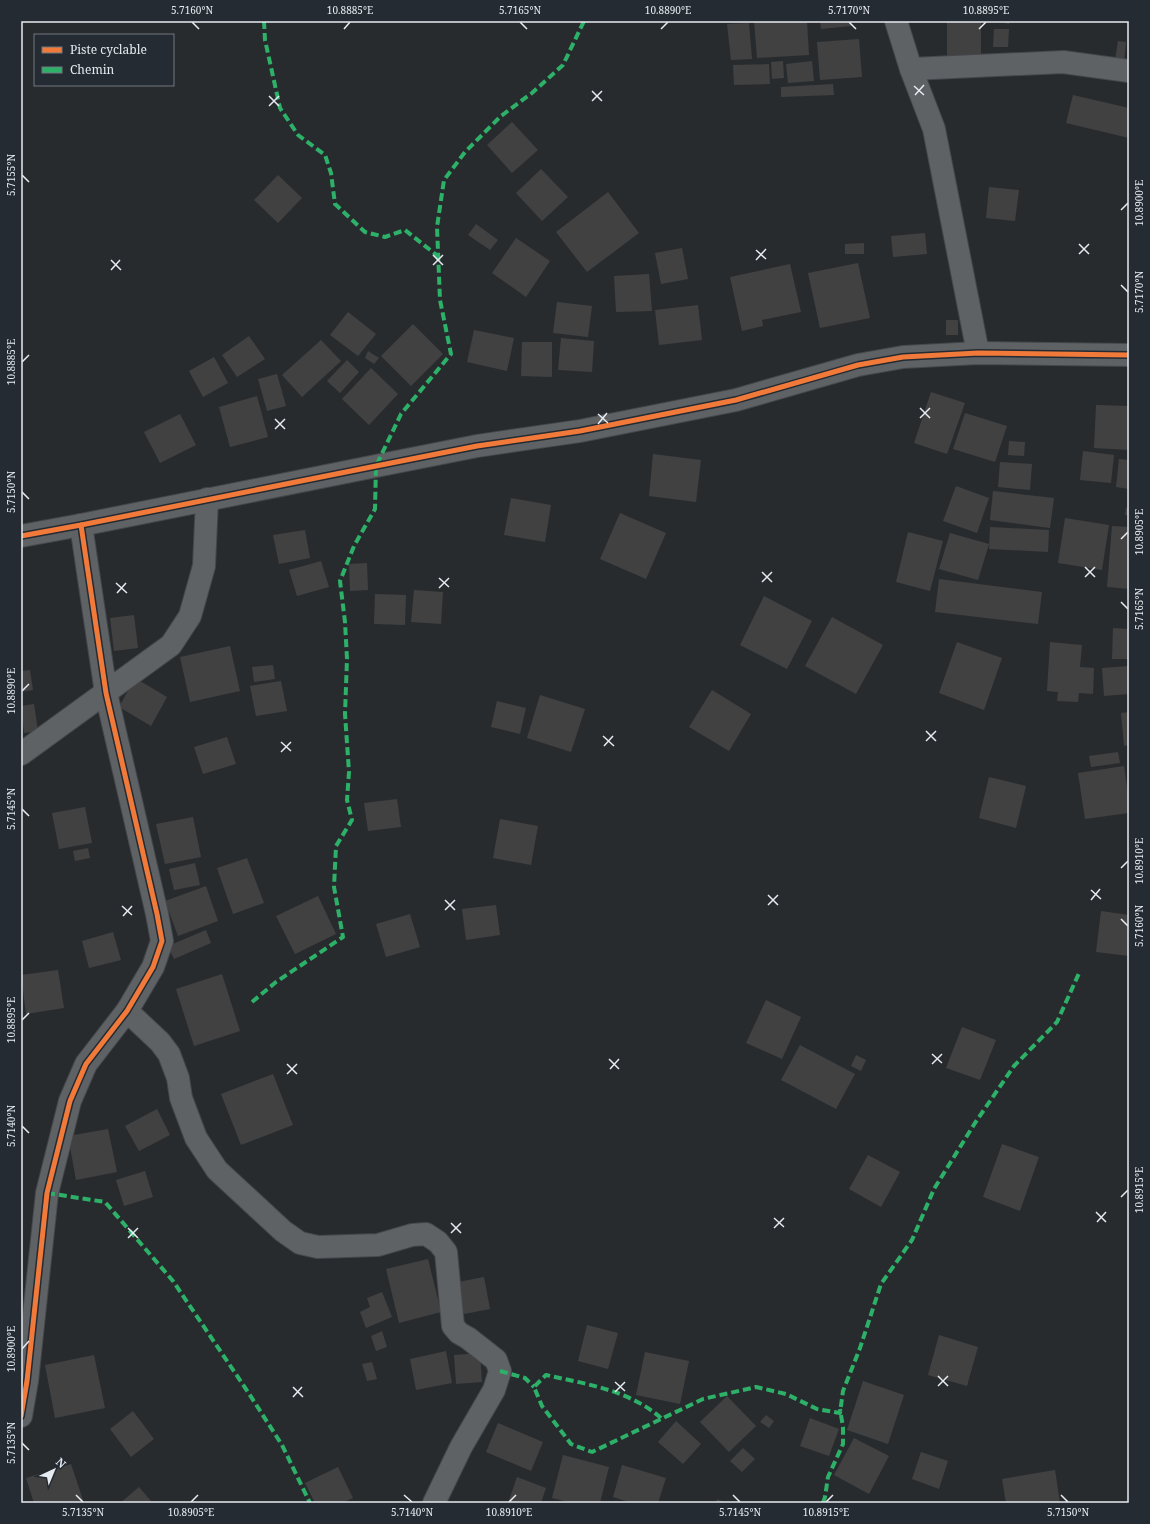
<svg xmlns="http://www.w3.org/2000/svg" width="1150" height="1524" font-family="'Noto Serif',serif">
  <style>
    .building { fill: #414141 }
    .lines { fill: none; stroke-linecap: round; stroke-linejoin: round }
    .minor-casing { stroke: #44474b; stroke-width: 24 }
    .tertiary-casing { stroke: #44474b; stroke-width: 24 }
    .minor { stroke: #5f6265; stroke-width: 22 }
    .tertiary { stroke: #5f6265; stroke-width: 22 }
    .quiet { stroke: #2db169; stroke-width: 4; stroke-dasharray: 8 4; stroke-linecap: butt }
    .cycleway-casing { stroke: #242b32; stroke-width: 8 }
    .cycleway { stroke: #f17a3a; stroke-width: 5 }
    .ticks { fill: none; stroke: #e7ebf1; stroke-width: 1.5 }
    .neatline { fill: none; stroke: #e7ebf1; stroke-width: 1.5 }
    .ticks-label { font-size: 10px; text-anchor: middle; fill: #e7ebf1 }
  </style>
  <rect width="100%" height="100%" fill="#282b2e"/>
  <g class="building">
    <path d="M754 21H807L809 55 757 58Z"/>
    <path d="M820 21H851V26L821 29Z"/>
    <rect x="947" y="21" width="34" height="37"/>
    <path d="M997 21H1009V24Z"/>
    <path d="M749 23 752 59 731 60 727 24Z"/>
    <path d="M994 29H1009L1008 47H993Z"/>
    <path d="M859 39 862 77 820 80 817 42Z"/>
    <path d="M1118 41 1126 42 1124 62 1115 60Z"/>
    <path d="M783 61 784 78 772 79 771 62Z"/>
    <path d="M812 61 814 81 788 83 786 64Z"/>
    <path d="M769 64 770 84 734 85 733 65Z"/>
    <path d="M833 84 834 95 781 97V87Z"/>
    <path d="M1073 95 1129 108V138L1066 123Z"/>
    <path d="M512 122 538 150 512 173 487 145Z"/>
    <path d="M541 169 568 197 542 221 516 193Z"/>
    <path d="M278 175 302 198 278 223 254 200Z"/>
    <path d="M989 187 1019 190 1015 221 986 218Z"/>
    <path d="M608 192 639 233 587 272 556 232Z"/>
    <path d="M476 224 498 240 490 250 468 235Z"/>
    <path d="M925 233 927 254 893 257 891 236Z"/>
    <path d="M516 238 550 261 526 297 492 273Z"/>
    <path d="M864 243V254H845V244Z"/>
    <path d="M682 248 688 279 661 284 655 253Z"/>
    <path d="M858 263 870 318 820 328 808 273Z"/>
    <path d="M790 264 801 312 762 320 763 326 742 331 730 277Z"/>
    <path d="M649 274 652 311 616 312 614 276Z"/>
    <path d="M557 302 592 306 588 337 553 333Z"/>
    <path d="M698 305 702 340 659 345 655 310Z"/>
    <path d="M348 312 376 334 358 356 330 335Z"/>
    <rect x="946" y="320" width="12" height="15"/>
    <path d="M413 324 443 354 411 386 381 356Z"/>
    <path d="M474 330 514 338 507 371 467 362Z"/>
    <path d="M249 336 265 359 237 377 222 355Z"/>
    <path d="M561 338 594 341 592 372 558 370Z"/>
    <path d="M321 340 341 361 302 397 282 375Z"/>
    <path d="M522 342H552V377L521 376Z"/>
    <path d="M368 351 379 358 374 364 365 358Z"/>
    <path d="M214 357 228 383 203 397 189 371Z"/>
    <path d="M347 360 359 372 340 393 327 381Z"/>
    <path d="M371 368 398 394 369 425 342 399Z"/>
    <path d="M277 374 286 406 267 411 258 379Z"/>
    <path d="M931 392 965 403 947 454 914 443Z"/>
    <path d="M257 396 268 437 230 447 219 407Z"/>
    <path d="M1096 405 1129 406V450L1094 448Z"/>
    <path d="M965 413 1007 426 995 462 953 449Z"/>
    <path d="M180 414 196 445 160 463 144 432Z"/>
    <path d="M1009 441 1025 442 1024 456 1008 455Z"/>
    <path d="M1083 451 1114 455 1111 483 1080 480Z"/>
    <path d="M653 454 701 460 696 502 649 496Z"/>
    <path d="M1119 459 1129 460V489L1116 487Z"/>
    <path d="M1000 462 1032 464 1030 490 998 487Z"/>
    <path d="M956 486 989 498 977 533 943 521Z"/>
    <path d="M993 491 1054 498 1050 528 990 520Z"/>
    <path d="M511 498 551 505 545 542 504 535Z"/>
    <path d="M1126 508H1129V515H1125Z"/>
    <path d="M620 513 666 533 646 579 600 559Z"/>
    <path d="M1065 518 1109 525 1102 570 1058 563Z"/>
    <path d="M1112 526 1129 527V589L1107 587Z"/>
    <path d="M990 527 1049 530 1048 552 989 549Z"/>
    <path d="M305 530 310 558 279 564 273 535Z"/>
    <path d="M908 532 943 541 930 591 896 582Z"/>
    <path d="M950 533 989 544 978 580 939 569Z"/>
    <path d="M321 561 329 587 297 596 289 570Z"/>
    <path d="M367 563 368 590 350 591 349 564Z"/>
    <path d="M939 579 1042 592 1038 624 935 612Z"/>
    <path d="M414 590 443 592 441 624 411 622Z"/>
    <path d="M375 594 406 595 405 625 374 624Z"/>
    <path d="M764 596 812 621 787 669 740 645Z"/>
    <path d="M134 615 138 648 114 651 110 618Z"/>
    <path d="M832 617 883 645 856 694 805 666Z"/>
    <path d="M1113 628 1129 629V659H1112Z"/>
    <path d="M957 642 1002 658 984 710 939 693Z"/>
    <path d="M1050 642 1082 645 1080 667 1094 668 1093 694 1079 693 1078 702 1057 701 1058 692 1047 691Z"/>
    <path d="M230 646 240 691 190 702 180 657Z"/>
    <path d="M273 665 275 679 254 682 252 667Z"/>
    <path d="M1129 666V694L1104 696 1102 668Z"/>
    <path d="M30 670 33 690 21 692V671Z"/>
    <path d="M135 678 167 697 151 726 119 707Z"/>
    <path d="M281 681 287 711 256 716 250 686Z"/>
    <path d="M712 690 751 714 729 751 689 727Z"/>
    <path d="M540 695 585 709 571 752 527 738Z"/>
    <path d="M497 701 526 708 520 734 491 727Z"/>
    <path d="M34 704 38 731 24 733 21 706Z"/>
    <path d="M1129 712V745L1124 746 1121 713Z"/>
    <path d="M227 737 236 764 203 774 194 747Z"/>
    <path d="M1118 752 1120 763 1091 767 1089 756Z"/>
    <path d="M1124 766 1129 802V813L1085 819 1078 773Z"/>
    <path d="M989 777 1026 786 1016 828 979 818Z"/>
    <path d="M397 799 401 827 368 831 364 803Z"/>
    <path d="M85 807 92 843 59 849 52 813Z"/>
    <path d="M193 817 201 857 165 864 156 824Z"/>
    <path d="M500 819 538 826 531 865 493 858Z"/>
    <path d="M88 848 90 858 75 861 73 851Z"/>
    <path d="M247 858 264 903 233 914 217 868Z"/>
    <path d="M195 863 200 885 174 890 169 869Z"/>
    <path d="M206 886 218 921 178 936 165 901Z"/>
    <path d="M318 896 336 934 295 954 276 916Z"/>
    <path d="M496 905 500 935 466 940 462 909Z"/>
    <path d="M1101 911 1129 915V956L1096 952Z"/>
    <path d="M410 914 420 947 386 957 376 924Z"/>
    <path d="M206 930 211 943 174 959 168 946Z"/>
    <path d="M113 932 121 960 89 968 82 941Z"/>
    <path d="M58 970 64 1008 26 1014 21 975Z"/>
    <path d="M222 974 240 1031 194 1046 176 989Z"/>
    <path d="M766 1000 801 1017 782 1059 746 1043Z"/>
    <path d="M962 1027 996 1040 980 1080 946 1068Z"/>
    <path d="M800 1045 855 1074 836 1109 781 1080Z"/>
    <path d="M856 1055 866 1060 861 1071 851 1066Z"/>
    <path d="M273 1074 293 1125 241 1145 221 1094Z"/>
    <path d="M157 1109 170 1135 139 1151 125 1126Z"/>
    <path d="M108 1129 117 1172 76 1180 68 1136Z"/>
    <path d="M1002 1144 1039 1157 1020 1211 983 1197Z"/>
    <path d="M868 1155 900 1172 881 1207 849 1189Z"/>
    <path d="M145 1171 153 1197 124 1206 116 1180Z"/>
    <path d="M428 1259 441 1312 399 1323 386 1269Z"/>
    <path d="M484 1277 490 1309 459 1315 453 1283Z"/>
    <path d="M382 1292 392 1317 366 1328 360 1312 370 1307 367 1298Z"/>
    <path d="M587 1325 618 1333 608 1369 578 1361Z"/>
    <path d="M382 1331 387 1347 376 1351 371 1336Z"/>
    <path d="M939 1335 978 1347 967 1386 928 1375Z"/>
    <path d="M446 1351 452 1383 416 1390 410 1359Z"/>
    <path d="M645 1352 689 1361 680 1404 636 1395Z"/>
    <path d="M480 1353 482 1382 456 1384 454 1355Z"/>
    <path d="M94 1355 105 1408 55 1418 45 1365Z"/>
    <path d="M372 1362 377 1379 367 1381 362 1364Z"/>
    <path d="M863 1381 904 1395 888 1444 847 1430Z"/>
    <path d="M727 1396 756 1426 729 1452 700 1422Z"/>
    <path d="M133 1411 154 1439 131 1457 110 1429Z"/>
    <path d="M766 1415 774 1421 769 1428 760 1422Z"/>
    <path d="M810 1418 839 1429 829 1456 800 1446Z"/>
    <path d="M676 1421 701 1444 683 1464 658 1442Z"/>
    <path d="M498 1423 543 1442 531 1471 486 1452Z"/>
    <path d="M854 1438 889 1456 869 1494 834 1475Z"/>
    <path d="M743 1448 755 1459 742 1472 730 1461Z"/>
    <path d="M921 1452 948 1461 939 1489 912 1479Z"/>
    <path d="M563 1455 609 1467 600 1503H572L552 1498Z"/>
    <path d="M71 1464 83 1500 75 1503H34L26 1478Z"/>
    <path d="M622 1465 666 1478 658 1503H632L613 1497Z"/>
    <path d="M338 1467 353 1498 342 1503H315L305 1483Z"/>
    <path d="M1055 1470 1060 1503H1006L1002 1479Z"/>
    <path d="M517 1477 546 1488 541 1503H508Z"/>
    <path d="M139 1487 151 1501 149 1503H120Z"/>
    <path d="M717 1499 726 1503H716Z"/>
  </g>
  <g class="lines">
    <defs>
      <g id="minor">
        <path d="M896 21 911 69 934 129 978 353"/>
        <path d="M911 69 1063 62 1129 71"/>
        <path d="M21 754 171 645 190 616 204 566 207 499"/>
        <path d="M127 1011 160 1042 169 1054 178 1078 181 1098 196 1138 217 1170 283 1231 300 1243 318 1247 378 1245 412 1235 426 1234 438 1242 446 1252 453 1326 459 1333 468 1338 496 1360 500 1371 494 1390 461 1447 434 1503"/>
        <path d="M21 1416 27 1381 47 1193 70 1101 86 1064 127 1011 153 967 162 941 157 914 106 693 81 525"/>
      </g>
      <path id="tertiary" d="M21 536 81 525 376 466 477 446 580 431 736 400 858 365 903 357 978 353 1129 355"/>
    </defs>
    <use href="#minor" class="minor-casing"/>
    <use href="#tertiary" class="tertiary-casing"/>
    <use href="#minor" class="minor"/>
    <use href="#tertiary" class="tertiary"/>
    <g class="quiet">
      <path d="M264 21 265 40 280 108 298 135 325 155 331 173 335 204 365 232 385 237 405 230 439 257"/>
      <path d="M252 1002 276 982 343 937 334 887 336 846 352 820 347 800 349 772 345 714 347 659 345 622 340 581 354 546 375 509 376 466 401 414 451 354 440 300 437 227 444 180 465 152 501 116 532 93 563 65 584 21"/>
      <path d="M47 1193 105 1202 173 1281 248 1392 282 1445 310 1503"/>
      <path d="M500 1371 525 1378 534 1387"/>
      <path d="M661 1418C629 1390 586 1384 546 1375L534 1387 542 1406 571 1444 592 1452 703 1399 756 1387 786 1394 817 1409 840 1413 843 1391 860 1348 881 1284 912 1240 934 1189 975 1123 1014 1066 1057 1022 1080 971"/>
      <path d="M823 1503 825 1497 828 1477 843 1444V1427L840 1409"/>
    </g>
    <defs>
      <g id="cycleway">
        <path d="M21 536 81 525 376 466 477 446 580 431 736 400 858 365 903 357 978 353 1129 355"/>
        <path d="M21 1416 27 1381 47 1193 70 1101 86 1064 127 1011 153 967 162 941 157 914 106 693 81 525"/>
      </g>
    </defs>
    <use href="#cycleway" class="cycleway-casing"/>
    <use href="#cycleway" class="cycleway"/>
  </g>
  <path class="ticks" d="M192 22 199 29M520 22 527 29M849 22 856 29M344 29 350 22M661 29 668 22M979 29 986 22M914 86 924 95M592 91 602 101M915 95 924 85M269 96 279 106M592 101 602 91M269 106 279 96M22 175 29 182M1121 210 1128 203M1079 244 1089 254M756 250 766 259M1079 254 1089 244M433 255 443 265M111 260 121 270M756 260 766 249M433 265 443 255M111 270 120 260M1121 285 1128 292M22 362 29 355M920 408 930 418M598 414 608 423M920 418 930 408M275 419 285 429M598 424 607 413M275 429 285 419M22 492 29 499M1121 539 1128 532M1085 567 1095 577M762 572 772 582M1085 577 1095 567M439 578 449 587M762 582 772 572M116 583 127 593M439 588 449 578M117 593 126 583M1121 602 1128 609M22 691 29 684M926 731 936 741M603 736 614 746M926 741 936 731M281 742 291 751M604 746 613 736M281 752 291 742M22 809 29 816M1121 868 1128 861M1091 890 1101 899M768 895 778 905M445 900 455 910M1091 900 1100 889M768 905 778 895M122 906 132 915M445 910 455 900M123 916 132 906M1121 919 1128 926M22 1020 29 1013M932 1054 942 1063M609 1059 619 1069M287 1064 297 1074M932 1064 942 1054M610 1069 619 1059M287 1074 297 1064M22 1126 29 1133M1121 1197 1128 1190M1096 1212 1106 1222M774 1218 784 1227M1097 1222 1106 1212M451 1223 461 1233M128 1228 138 1238M774 1228 784 1218M451 1233 461 1223M128 1238 138 1228M22 1349 29 1341M938 1376 948 1386M615 1382 625 1391M938 1386 948 1376M293 1387 303 1397M615 1392 625 1382M293 1397 302 1387M22 1443 29 1450M76 1495 83 1502M404 1495 412 1502M733 1495 740 1502M1061 1495 1068 1502M191 1502 198 1495M509 1502 516 1495M826 1502 833 1495"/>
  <rect width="1150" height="1524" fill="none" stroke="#242b32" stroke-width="44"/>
  <rect x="34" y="34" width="140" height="52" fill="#242b32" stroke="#72787e"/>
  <rect x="42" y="47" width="20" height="6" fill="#f17a3a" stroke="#72787e"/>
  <text x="70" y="54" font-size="12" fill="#e7ebf1">Piste cyclable</text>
  <rect x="42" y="67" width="20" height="6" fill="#2db169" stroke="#72787e"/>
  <text x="70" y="74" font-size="12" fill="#e7ebf1">Chemin</text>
  <g transform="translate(54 1470) rotate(44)" stroke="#242b32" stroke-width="3" paint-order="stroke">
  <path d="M0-3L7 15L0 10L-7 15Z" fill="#e7ebf1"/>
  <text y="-6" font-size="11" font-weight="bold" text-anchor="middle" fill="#e7ebf1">N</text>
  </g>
  <rect x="22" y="22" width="1106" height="1480" class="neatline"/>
  <g class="ticks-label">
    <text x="192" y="14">5.7160°N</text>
    <text x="350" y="14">10.8885°E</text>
    <text x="520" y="14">5.7165°N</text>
    <text x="668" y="14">10.8890°E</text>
    <text x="849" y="14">5.7170°N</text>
    <text x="986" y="14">10.8895°E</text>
    <text transform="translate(11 175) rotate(-90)" y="4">5.7155°N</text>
    <text transform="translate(1139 203) rotate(-90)" y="4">10.8900°E</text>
    <text transform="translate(1139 292) rotate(-90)" y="4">5.7170°N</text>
    <text transform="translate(11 362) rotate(-90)" y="4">10.8885°E</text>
    <text transform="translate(11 492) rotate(-90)" y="4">5.7150°N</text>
    <text transform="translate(1139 532) rotate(-90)" y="4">10.8905°E</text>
    <text transform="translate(1139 609) rotate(-90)" y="4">5.7165°N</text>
    <text transform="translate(11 691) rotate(-90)" y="4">10.8890°E</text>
    <text transform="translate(11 809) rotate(-90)" y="4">5.7145°N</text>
    <text transform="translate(1139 861) rotate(-90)" y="4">10.8910°E</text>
    <text transform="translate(1139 926) rotate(-90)" y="4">5.7160°N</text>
    <text transform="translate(11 1020) rotate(-90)" y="4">10.8895°E</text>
    <text transform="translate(11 1126) rotate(-90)" y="4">5.7140°N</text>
    <text transform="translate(1139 1190) rotate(-90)" y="4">10.8915°E</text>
    <text transform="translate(11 1349) rotate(-90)" y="4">10.8900°E</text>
    <text transform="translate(11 1443) rotate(-90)" y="4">5.7135°N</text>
    <text x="83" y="1516">5.7135°N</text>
    <text x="191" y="1516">10.8905°E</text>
    <text x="412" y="1516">5.7140°N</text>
    <text x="509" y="1516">10.8910°E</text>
    <text x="740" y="1516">5.7145°N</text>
    <text x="826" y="1516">10.8915°E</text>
    <text x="1068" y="1516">5.7150°N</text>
  </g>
</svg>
